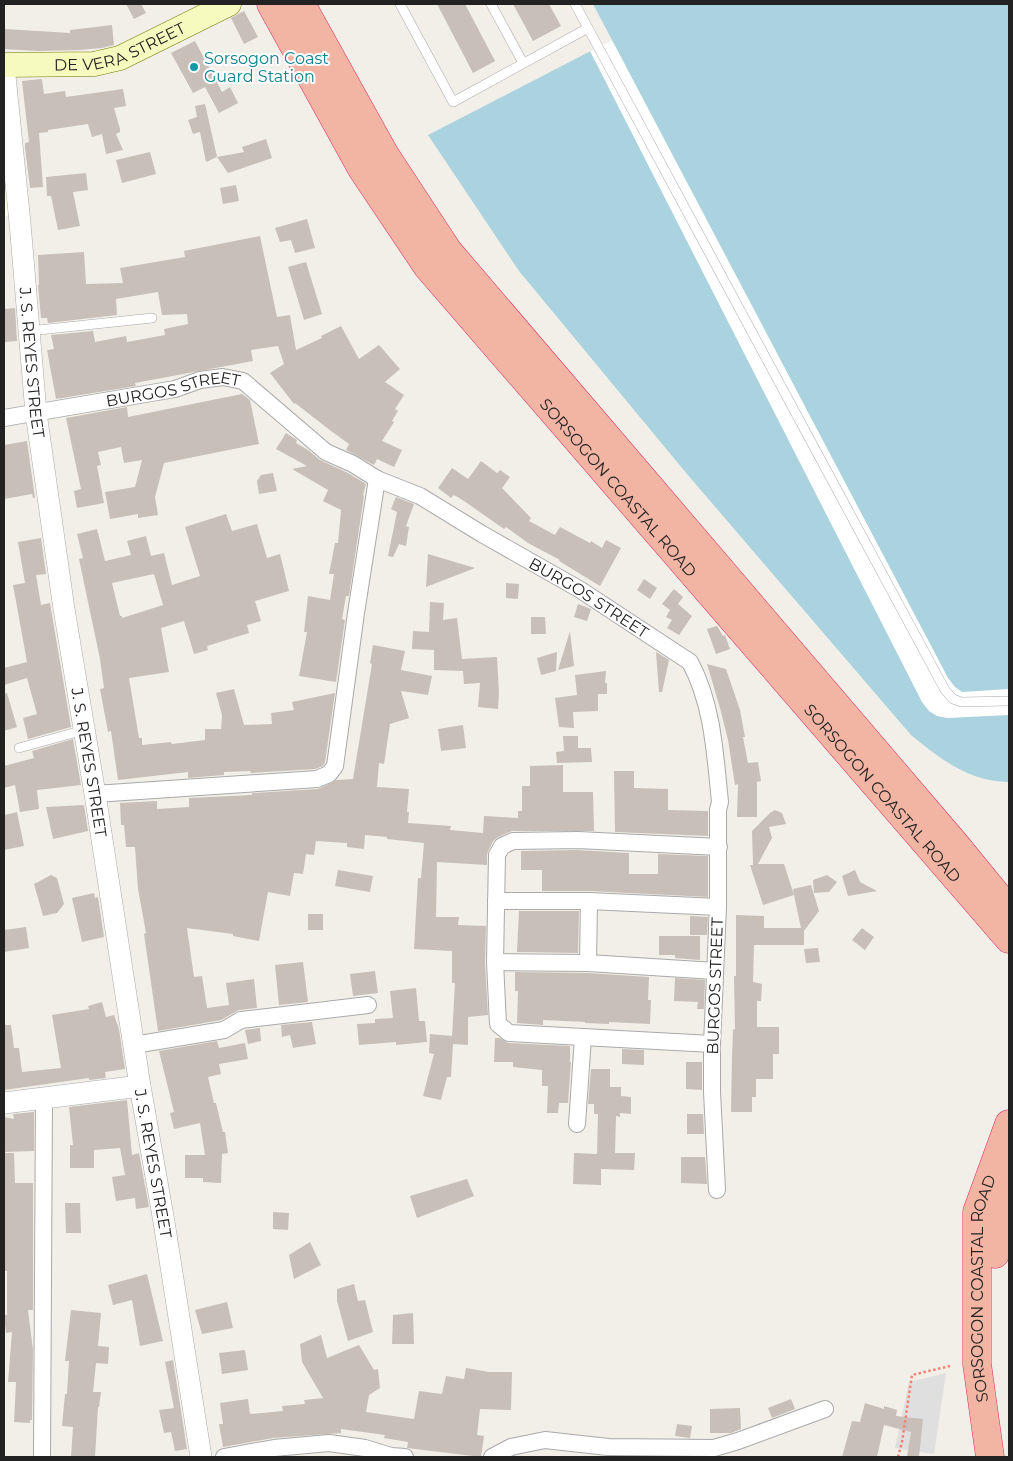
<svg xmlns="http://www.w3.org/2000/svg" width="1013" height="1461" font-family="Montserrat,sans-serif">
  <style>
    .residential { fill: #e0dfdf }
    .education { fill: #ffffe5 }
    .water { fill: #aad3df }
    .pier { fill: #fff }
    .building { fill: #c7bfb8; fill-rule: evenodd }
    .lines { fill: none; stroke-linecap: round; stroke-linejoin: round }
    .service-casing { stroke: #a9a9a9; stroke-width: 10 }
    .minor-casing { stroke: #a9a9a9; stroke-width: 18 }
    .tertiary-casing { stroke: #a9a9a9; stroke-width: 22 }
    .secondary-casing { stroke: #707d05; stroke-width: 25 }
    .trunk-casing { stroke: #dc2a67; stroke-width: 29 }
    .path { stroke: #fa8072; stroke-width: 2.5; stroke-dasharray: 2.5 2.5; stroke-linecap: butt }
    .service { stroke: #fff; stroke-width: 9 }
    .minor { stroke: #fff; stroke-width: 16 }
    .tertiary { stroke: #fff; stroke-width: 21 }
    .secondary { stroke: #f7fabf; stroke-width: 24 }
    .trunk { stroke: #f2b4a3; stroke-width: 28 }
    .culture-dot { fill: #0f9aa8; stroke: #fff; stroke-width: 2 }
    .labels { text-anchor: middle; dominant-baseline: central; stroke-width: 4; stroke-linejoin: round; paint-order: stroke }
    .street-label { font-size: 16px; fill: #222; stroke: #fff }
    .culture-label { font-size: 16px; fill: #0d838f; stroke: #fff; text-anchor: start }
  </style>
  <rect width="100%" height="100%" fill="#f2efe9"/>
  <path class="residential" d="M946 1373 934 1454 895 1448 909 1382Z"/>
  <path class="education" d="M4 170 10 216H4Z"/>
  <path class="water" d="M593 4H1009V782C970 782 940 759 911 735L687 474 519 271 428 135 612 40Z"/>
  <path class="pier" d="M612 40 948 678 955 687 962 692 1009 689V715L947 718 937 716 929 711 922 702 590 51Z"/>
  <g class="building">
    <path d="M126 4H141L146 13 134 19Z"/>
    <path d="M437 4H465L495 61 473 73Z"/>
    <path d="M513 4H549L561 26 533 41Z"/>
    <path d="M244 11 258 37 244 44 231 18Z"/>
    <path d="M112 25 114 45 102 48 80 50 38 51 4 49 5 29 70 33V30Z"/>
    <path d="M195 41 222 92 230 87 238 103 219 113 205 87 193 93 171 53Z"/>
    <path d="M42 79 44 94 65 91 66 97 123 89 126 106 114 108 120 129V132L116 134 123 150 106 154 102 134 92 137 88 124 48 130V132L39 133 43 187 30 188 25 148V143L29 142 22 81Z"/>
    <path d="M205 104 217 157 206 162 200 132 193 134 188 120 197 117 195 106Z"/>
    <path d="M266 139 272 158 228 173 217 157 244 152 242 147Z"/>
    <path d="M150 152 156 174 122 183 116 160Z"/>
    <path d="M86 173 88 190 73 192 80 226 58 230 51 196H47L46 177Z"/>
    <path d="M236 185 239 201 223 204 220 188Z"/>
    <path d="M307 219 315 248 295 253 291 240 280 242 275 228Z"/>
    <path d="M260 236 277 317 290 315 296 350 322 338 321 336 341 326 359 359 379 345 400 369 385 382 404 395 395 409 398 411 392 421 394 422 382 441 402 450 394 467 377 459 374 465 346 450 349 444 331 431 295 403 294 404 270 373 284 364 278 346 251 350 253 361 135 383 136 386 56 399 47 350 54 349 51 335 93 331 95 342 126 336 127 342 165 335 164 329 188 324 187 314 162 315 158 292 116 299 117 315 48 323 47 318H41L38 285H39L38 255 84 252 86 284 123 283 120 268 185 257 184 251Z"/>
    <path d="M306 262 322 314 304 320 288 267Z"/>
    <path d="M15 308 17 341 4 342V309Z"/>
    <path d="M242 394 250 400 259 444 164 463 155 497 158 515 138 518V514L110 519 105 492 135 487 142 460 124 463 121 447 98 452 101 465 97 466 104 503 77 508 74 491 81 489 66 418 127 407 128 417Z"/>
    <path d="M286 433 297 440 296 443 308 450 320 460 348 473 366 484 363 495 364 496 349 596H346L342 619 345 620 336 682 299 676 307 632H304L308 596 330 600 334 574H329L335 543H338L341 510 323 501 328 490 292 469 307 466 276 449Z"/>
    <path d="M27 441 35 498H33L32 494 4 499V445Z"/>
    <path d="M481 461 497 473 500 470 510 477 502 488 531 518 529 521 555 535 560 527 590 543 591 541 602 548 606 540 621 548 600 586 559 561 560 560 528 543 506 527 504 529 464 501 454 495 451 498 438 488 452 468 468 479Z"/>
    <path d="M273 473 277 491 259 494 257 481 261 475Z"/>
    <path d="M396 497 414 504 406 526 409 527 406 546 399 544 393 557 388 556 397 512 391 509Z"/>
    <path d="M226 514 232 531 257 524 267 558 280 554 289 591 255 601 261 621 247 625 249 633 207 646 208 650 194 654 184 621 161 628 169 672 129 678 139 738H142V745L171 742 172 744 205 740V729H221L222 715 216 693 234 689 244 725 272 724 271 713 294 710 292 702 335 693 325 762 323 766 315 769 251 773 250 771 224 772V775L188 778V772L118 780 111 731 108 732 100 689 104 688 100 659 79 559 83 558 77 534 97 529 105 561 131 555 127 541 146 536 151 556 164 553 172 585 200 576 185 527ZM154 574 163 605 122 618V616H120L112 583Z"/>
    <path d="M41 538 46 574 36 575 41 605 50 603 71 727 28 739 23 718 37 714 27 678 4 685V668L27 662 13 585 25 583 18 542Z"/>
    <path d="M428 554 475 568 426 587Z"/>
    <path d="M644 579 657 588 650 599 637 590Z"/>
    <path d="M506 583 519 584 518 599 506 598Z"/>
    <path d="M674 589 683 597 678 604 692 616 679 635 667 628 672 620 666 617 670 610 662 604Z"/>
    <path d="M430 602 444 603 443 620 457 618 462 659 497 657 499 693 498 709 478 707 480 683 464 684 463 671 434 670V650L412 649 413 631 429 632Z"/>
    <path d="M578 604 591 609 587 621 574 617Z"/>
    <path d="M531 617H545L546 634H531Z"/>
    <path d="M717 626 723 636 725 635 730 649 716 654 707 629Z"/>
    <path d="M570 631 574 666 558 670Z"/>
    <path d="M373 645 405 651 401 670 432 676 428 695 401 691 409 718 390 724 384 764 379 763 377 787 409 789 407 812H409L408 823 451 826 450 830 483 833 484 816 518 818V811H522V786H530V766L563 765V792H593L594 831H512L498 837 493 841 487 854V865L437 862 436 917H459L458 925 486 926 485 962 488 1015 468 1017V1045L453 1044 451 1077H447L441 1100 423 1096 434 1054 429 1053 430 1034 452 1036 455 983H452V951L414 949 418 878H421L424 843 387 839V837L365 835 364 849 347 847V843L316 841 314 855 306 854 303 874 294 873 290 896 268 892 259 941 233 936V934L187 928 194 977 202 976 207 1008 229 1005 226 983 254 979 257 1008 239 1010 221 1020 158 1031 144 934 146 933 138 889 135 847H126L124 825H121L120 803 157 801V809L189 807V798L252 795V793L318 789 337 780 353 779 372 664 370 663Z"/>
    <path d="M557 652 556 671 541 675 537 658Z"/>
    <path d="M656 652 669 660 662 692H659Z"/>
    <path d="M707 664 726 669 740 710 745 737H743L748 763 758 762 761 781 757 782V817H737L738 784 735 785 728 740 720 708Z"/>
    <path d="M606 671 605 683H607V694H598V711L573 712 574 728 559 727 555 698 577 695 575 675Z"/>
    <path d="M7 693 17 727 4 731V694Z"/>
    <path d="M463 725 466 748 441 751 438 729Z"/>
    <path d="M563 736H578V748H591L592 762 557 763 556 752 564 751Z"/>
    <path d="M73 739 81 785 37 790 39 809 20 812 15 785 4 788V766L34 758 32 751Z"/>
    <path d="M614 771H634V788L668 789V810L708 811V836L615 832Z"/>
    <path d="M84 805 88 831 53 839 46 807Z"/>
    <path d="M775 810 782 813 786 824 769 827 772 838 758 864H784L794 895 793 889 811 885 819 911 804 931V945H754L753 982 762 984 761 1001H757V1027H779V1054H773V1079H756V1097H752V1112H731L732 1056 733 1029 735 1030 734 976H736V915L764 916V928H801L794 895 763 905 750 865H753L752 831 770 813Z"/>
    <path d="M17 812 24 846 4 850V815Z"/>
    <path d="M578 850 629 853V874H658V854L708 856V897L589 891H542V870H521V851Z"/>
    <path d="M338 870 373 876 370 892 335 886Z"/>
    <path d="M855 870 860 882 877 891 848 896 842 876Z"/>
    <path d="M51 875 57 878 64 904 57 913 43 916 34 884Z"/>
    <path d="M827 875 837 882 829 892 814 893 813 880Z"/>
    <path d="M94 893 95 898 98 897 104 937 82 942 72 898Z"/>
    <path d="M519 911H579L578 953 517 952Z"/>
    <rect x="308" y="914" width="15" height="16"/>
    <path d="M690 916 708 917 707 935H690Z"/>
    <path d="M26 927 29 948 4 952V930Z"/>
    <path d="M862 928 874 937 865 950 852 940Z"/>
    <path d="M659 936H700V960L675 958V955H659Z"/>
    <path d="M818 948 820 962 806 963 804 949Z"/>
    <path d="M303 962 308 1002 279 1005 275 965Z"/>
    <path d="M375 971 378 993 353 996 350 974Z"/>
    <path d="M515 972 588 973 649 977 648 1000H651L650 1024 609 1022V1024L585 1023V1022L543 1020V1025L517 1023 518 991H515Z"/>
    <path d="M675 978 705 980 704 1009H697L698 1002 674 1001Z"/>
    <path d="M416 988 419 1021H425L427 1042 396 1045V1042L359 1045 357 1024 375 1023V1019L393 1018 390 991Z"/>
    <path d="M102 1002 106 1017 114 1015 119 1029 125 1069 105 1072 106 1078 89 1080V1078L4 1090V1025H11L14 1048H19L22 1072 61 1068 52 1015 89 1009 88 1006Z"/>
    <path d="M312 1022 316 1044 293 1048 290 1035 282 1037 281 1025Z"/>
    <path d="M260 1028 261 1041 248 1044 245 1030Z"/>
    <path d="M495 1038H500L508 1043 570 1046V1062H571L568 1103H559L558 1113H547L548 1086H542V1070L513 1067V1062H494Z"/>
    <path d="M217 1041 219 1048 245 1043 248 1059 219 1064 221 1074 208 1077 214 1103H216L223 1132H225L228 1153 222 1154 221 1183 203 1182V1178H185V1155H205L200 1123 174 1129 170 1113 174 1112 159 1051Z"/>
    <path d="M622 1049 644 1050V1065L622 1064Z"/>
    <path d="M686 1062H702V1090L686 1089Z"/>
    <path d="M591 1069H610V1087H621V1096L631 1097V1114L620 1113V1117L616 1116 615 1153H635L634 1170 601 1169V1185L573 1184 574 1153 597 1154 598 1114H594V1104H588Z"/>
    <path d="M127 1100 132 1155 139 1153 149 1207 136 1209 135 1198 116 1201 112 1177 125 1175 120 1148 94 1150V1168H70V1145H73L69 1107Z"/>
    <path d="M34 1112V1151L4 1152V1117L14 1119 13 1114Z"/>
    <path d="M687 1114H703L704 1134H687Z"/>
    <path d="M4 1153H14L15 1183H33V1310H28L33 1350 32 1420H30V1423L14 1422 16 1382H8L12 1332 6 1333 4 1315H7V1271H4Z"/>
    <path d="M681 1157H705L707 1184 681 1183Z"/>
    <path d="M467 1179 474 1196 417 1218 410 1196Z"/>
    <path d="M65 1203H80L81 1233H66Z"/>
    <path d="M273 1212 289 1213 288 1230 273 1229Z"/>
    <path d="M310 1242 321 1265 294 1279 289 1255Z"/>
    <path d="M147 1274 163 1341 140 1346 132 1300 113 1305 108 1285Z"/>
    <path d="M354 1284 358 1301 365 1300 373 1332 348 1341 337 1301V1289Z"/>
    <path d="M227 1302 233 1328 202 1334 195 1310Z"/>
    <path d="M71 1310 101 1313 98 1346 109 1347 108 1364 96 1363 93 1392H101L99 1407H98L95 1457H71L73 1427 62 1426 65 1394H67L69 1361H65Z"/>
    <path d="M413 1313 414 1344H392L393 1315Z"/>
    <path d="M321 1335 327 1358 359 1345 374 1370 378 1369 380 1388 369 1395 366 1412 414 1419 419 1391 442 1394 446 1376 464 1379 466 1368 489 1372H512L511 1410 480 1409 477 1435 484 1436 481 1457 407 1448 408 1442 384 1438 385 1435 341 1429V1433L273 1438 223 1447 219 1424H223L220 1403 248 1399 250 1414 283 1411 282 1406 305 1404 304 1400 323 1398 302 1362 300 1344Z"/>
    <path d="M245 1350 248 1370 222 1374 219 1353Z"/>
    <path d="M173 1360 187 1449 175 1451 171 1432 164 1433 159 1410 174 1408 165 1362Z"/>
    <path d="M791 1399 795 1409 772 1418 768 1408Z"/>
    <path d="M865 1403 884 1409V1406L897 1410 896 1416 923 1419 919 1457H907L911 1432 884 1425 877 1457H842L852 1421 860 1422Z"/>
    <path d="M740 1408 741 1429 731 1433H710V1409Z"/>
    <path d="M677 1424 692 1426 690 1438 675 1436Z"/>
  </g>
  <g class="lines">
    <defs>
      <g id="service">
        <path d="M400 4 453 102 588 28"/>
        <path d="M491 4 523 63"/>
        <path d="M575 4 945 690 953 699 961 702 1009 701"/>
        <path d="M29 331 152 318"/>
        <path d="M19 748 84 730"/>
      </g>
      <g id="minor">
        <path id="s1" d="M4 418 175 389 200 380 223 377 243 381 326 452 353 464 377 479 420 496 482 534 579 589 690 662C713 705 715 754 720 802L718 810V907L712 1044V1092L717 1190"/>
        <path d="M95 794 317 779 329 774 335 766 356 613 377 479"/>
        <path d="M496 901H589L718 907"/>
        <path d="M495 962 588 963 715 971"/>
        <path d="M588 963 589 901"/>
        <path d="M712 1044 509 1033 498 1024 495 962 497 855 502 846 513 841 578 840 719 847"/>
        <path d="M134 1045 224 1030 241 1020 368 1005"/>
        <path d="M577 1124 583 1037"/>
        <path d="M42 1457 44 1098"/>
        <path d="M224 1457 274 1448 329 1443 365 1448 391 1456 405 1457"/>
        <path d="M492 1457 511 1447 545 1440 608 1447 714 1448 738 1441 825 1409"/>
      </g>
      <g id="tertiary">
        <path id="s2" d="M4 66 20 223 36 413 64 609 95 794 140 1086 164 1222 201 1457"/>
        <path d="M4 1103 140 1086"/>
      </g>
      <g id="secondary">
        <path id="s3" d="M4 65 94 64 120 58 229 4"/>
      </g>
      <g id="trunk">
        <path id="s4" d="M271 4 362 169 427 266 1009 939"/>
        <path d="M301 4 385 155 448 251 955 844 1009 910"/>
        <path d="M995 1254 996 1218 1009 1182"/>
        <path id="s5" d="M990 1457 977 1364V1212L1009 1124"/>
      </g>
    </defs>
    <use href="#service" class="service-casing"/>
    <use href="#minor" class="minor-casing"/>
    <use href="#tertiary" class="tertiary-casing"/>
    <use href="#secondary" class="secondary-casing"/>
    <use href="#trunk" class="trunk-casing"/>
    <path class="path" d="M898 1457 902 1442 912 1375 950 1366"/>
    <use href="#service" class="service"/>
    <use href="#minor" class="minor"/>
    <use href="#tertiary" class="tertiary"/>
    <use href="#secondary" class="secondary"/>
    <use href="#trunk" class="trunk"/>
  </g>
  <circle class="culture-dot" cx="194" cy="67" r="5"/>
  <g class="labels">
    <g class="street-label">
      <text stroke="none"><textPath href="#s3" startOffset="119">DE VERA STREET</textPath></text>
      <text stroke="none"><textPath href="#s2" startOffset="298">J. S. REYES STREET</textPath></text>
      <text stroke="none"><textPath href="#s1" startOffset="172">BURGOS STREET</textPath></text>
      <text stroke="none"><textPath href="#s4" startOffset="598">SORSOGON COASTAL ROAD</textPath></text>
      <text stroke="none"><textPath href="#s1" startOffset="654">BURGOS STREET</textPath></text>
      <text stroke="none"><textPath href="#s2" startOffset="702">J. S. REYES STREET</textPath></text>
      <text stroke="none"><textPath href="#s4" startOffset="1002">SORSOGON COASTAL ROAD</textPath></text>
      <text transform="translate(715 986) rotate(-88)">BURGOS STREET</text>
      <text stroke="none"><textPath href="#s2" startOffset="1108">J. S. REYES STREET</textPath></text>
      <text stroke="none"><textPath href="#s5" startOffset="170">SORSOGON COASTAL ROAD</textPath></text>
    </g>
    <g class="culture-label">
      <text x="204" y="58">Sorsogon Coast<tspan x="204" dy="18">Guard Station</tspan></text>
    </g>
  </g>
  <rect width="1013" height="1461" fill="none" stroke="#222222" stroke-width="10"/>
</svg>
